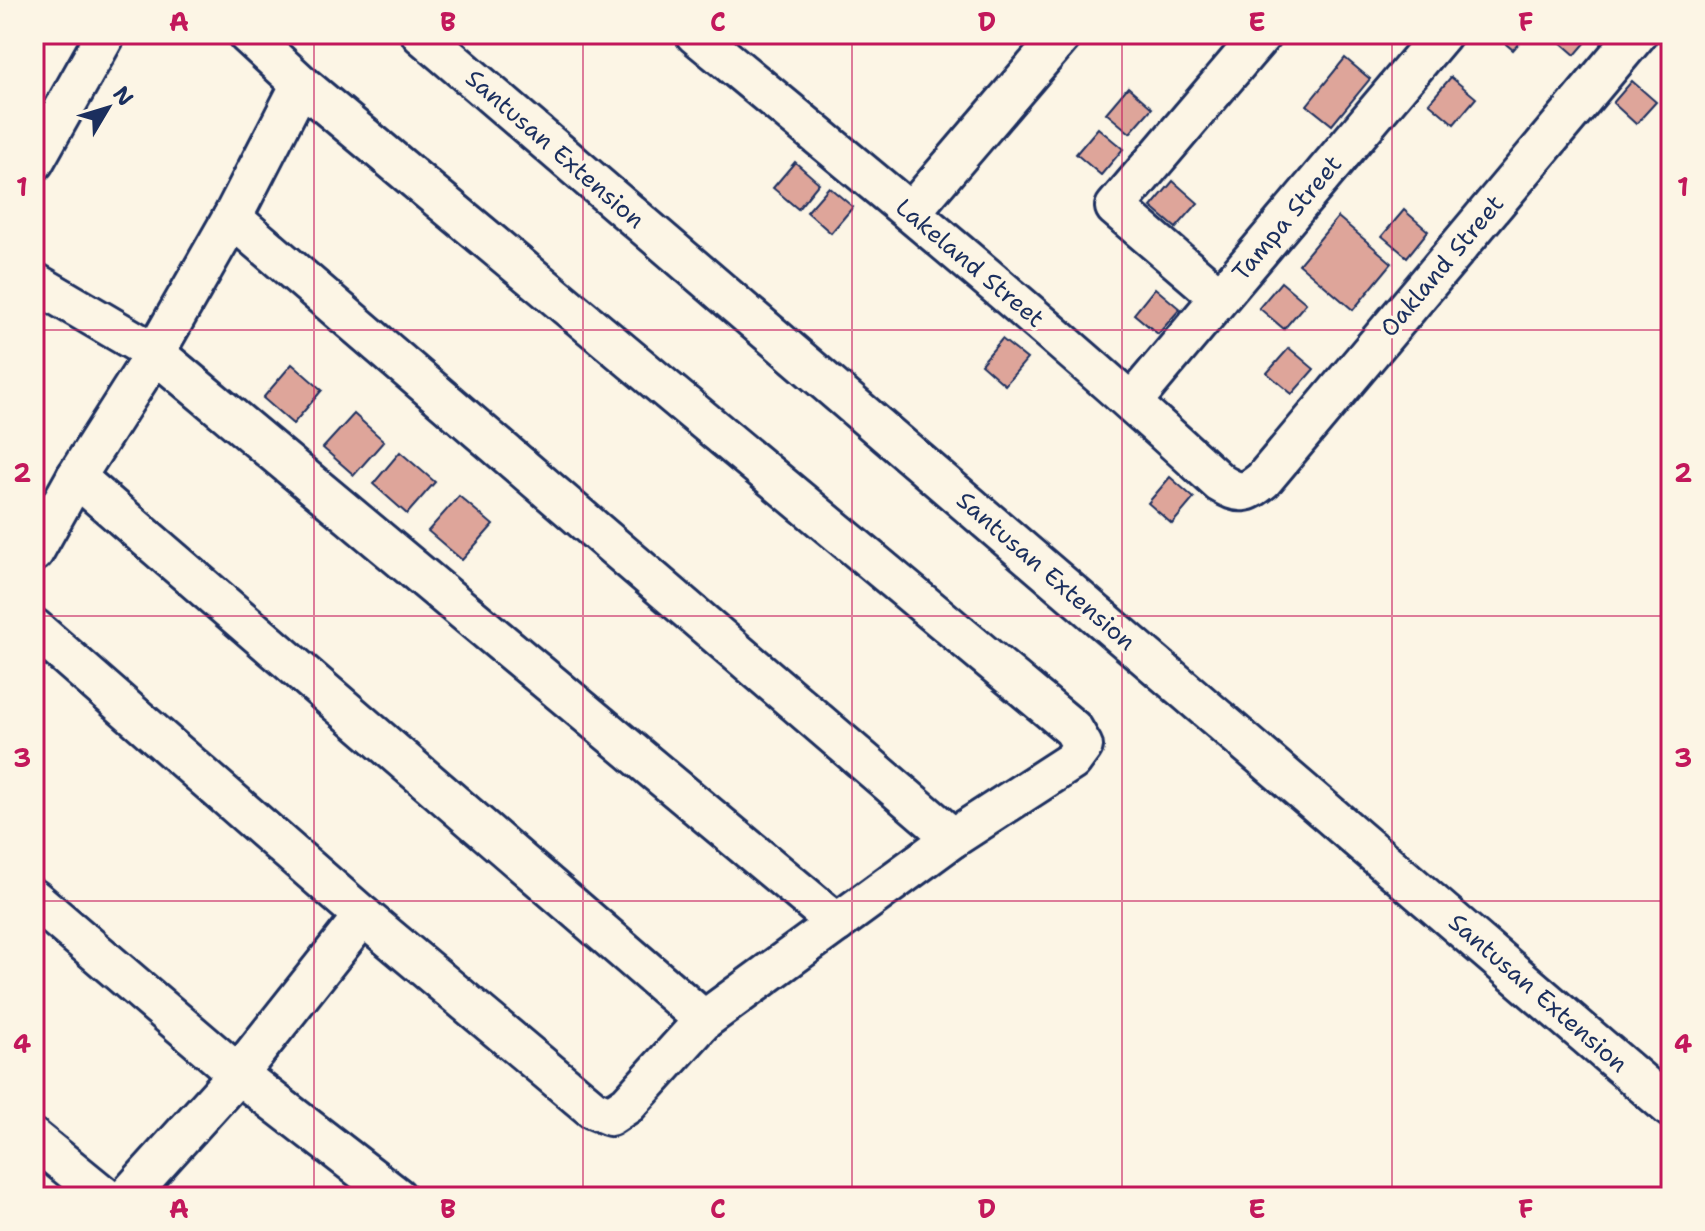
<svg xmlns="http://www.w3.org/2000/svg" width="1705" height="1231" font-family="'Shantell Sans',sans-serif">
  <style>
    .building { fill: #dea59a; stroke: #1b2f5e; stroke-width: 2 }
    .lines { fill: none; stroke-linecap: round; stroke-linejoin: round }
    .minor-casing { stroke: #1b2f5e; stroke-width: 44 }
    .minor { stroke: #fcf5e5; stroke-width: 38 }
    .grid { fill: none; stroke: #c2185b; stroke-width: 2; stroke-opacity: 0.55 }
    .labels { text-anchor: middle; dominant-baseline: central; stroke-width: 7; stroke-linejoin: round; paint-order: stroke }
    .street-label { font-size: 24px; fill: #1b2f5e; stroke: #fcf5e5 }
    .neatline { fill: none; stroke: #c2185b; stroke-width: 3 }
    .grid-label { font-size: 26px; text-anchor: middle; font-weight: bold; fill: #c2185b }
  </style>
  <rect width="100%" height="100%" fill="#fcf5e5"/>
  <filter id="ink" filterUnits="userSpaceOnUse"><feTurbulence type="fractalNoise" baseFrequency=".0125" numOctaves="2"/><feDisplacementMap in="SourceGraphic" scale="16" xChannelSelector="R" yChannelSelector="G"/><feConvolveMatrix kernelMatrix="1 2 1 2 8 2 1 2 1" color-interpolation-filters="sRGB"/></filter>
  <g filter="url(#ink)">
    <g class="building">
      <path d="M1494 34H1527L1513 50Z"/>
      <path d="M1551 34H1593L1575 55Z"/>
      <path d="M1345 58 1370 79 1332 125 1307 105Z"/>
      <path d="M1451 77 1476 98 1454 124 1429 103Z"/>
      <path d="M1632 81 1656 102 1636 124 1613 103Z"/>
      <path d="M1128 87 1152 108 1130 133 1106 113Z"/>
      <path d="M1098 128 1123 149 1101 175 1076 154Z"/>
      <path d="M795 162 819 183 798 209 773 188Z"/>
      <path d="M1173 181 1198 203 1176 228 1151 207Z"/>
      <path d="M829 187 853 207 831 233 807 212Z"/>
      <path d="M1404 210 1428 231 1407 257 1382 236Z"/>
      <path d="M1338 217 1392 263 1353 310 1299 264Z"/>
      <path d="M1281 282 1306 303 1284 329 1259 308Z"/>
      <path d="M1155 288 1180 309 1158 334 1134 314Z"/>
      <path d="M1002 339 1027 359 1005 385 981 364Z"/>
      <path d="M1289 348 1314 369 1292 394 1267 373Z"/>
      <path d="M292 364 322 390 293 424 263 398Z"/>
      <path d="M354 414 384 441 354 475 323 448Z"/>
      <path d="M400 452 435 482 407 514 373 484Z"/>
      <path d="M1170 477 1194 498 1172 524 1148 503Z"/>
      <path d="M459 496 493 525 462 560 428 531Z"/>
    </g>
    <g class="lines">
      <defs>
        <g id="minor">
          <path d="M421 34 1671 1108"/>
          <path d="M695 34C873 181 1051 327 1220 483 1240 495 1246 494 1263 480L1637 34"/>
          <path d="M34 162 106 34"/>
          <path d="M911 212 1063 34"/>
          <path d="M232 218 953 838"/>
          <path d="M34 282 155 353 837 923"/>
          <path d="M1220 297 1115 207 1262 34"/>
          <path d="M1132 402 1442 34"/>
          <path d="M76 477 704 1020"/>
          <path d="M34 552 76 477 155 353 232 218 301 84"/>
          <path d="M34 628 363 916 593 1109 610 1116 628 1104 704 1020 953 838 1072 761 1083 746 1073 729 301 84 247 34"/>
          <path d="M34 899 238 1074 397 1197"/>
          <path d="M34 1139 105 1197"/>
          <path d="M127 1197 238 1074 363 916"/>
        </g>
      </defs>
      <use href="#minor" class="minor-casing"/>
      <use href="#minor" class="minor"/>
    </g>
  </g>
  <path class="grid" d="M314 34V1197M583 34V1197M852 34V1197M1122 34V1197M1392 34V1197M34 330H1671M34 616H1671M34 901H1671"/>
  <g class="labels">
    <g class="street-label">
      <text transform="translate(555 149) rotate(41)">Santusan Extension</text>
      <text transform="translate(1287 218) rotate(-50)">Tampa Street</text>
      <text transform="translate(970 263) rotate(40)">Lakeland Street</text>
      <text transform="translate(1442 266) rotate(-50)">Oakland Street</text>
      <text transform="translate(1046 571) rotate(41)">Santusan Extension</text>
      <text transform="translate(1538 993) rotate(41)">Santusan Extension</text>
    </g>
  </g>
  <rect width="1705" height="1231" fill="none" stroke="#fcf5e5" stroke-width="88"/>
  <g transform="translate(108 108) rotate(52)" stroke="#fcf5e5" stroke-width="6" paint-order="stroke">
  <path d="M0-6L14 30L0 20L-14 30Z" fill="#1b2f5e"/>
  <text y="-12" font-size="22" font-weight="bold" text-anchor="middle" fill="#1b2f5e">N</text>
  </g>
  <rect x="44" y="44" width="1617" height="1143" class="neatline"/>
  <g class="grid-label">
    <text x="179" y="31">A</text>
    <text x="448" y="31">B</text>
    <text x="718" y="31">C</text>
    <text x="987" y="31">D</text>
    <text x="1257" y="31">E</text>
    <text x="1526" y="31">F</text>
    <text x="22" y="196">1</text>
    <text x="1683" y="196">1</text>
    <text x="22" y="482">2</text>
    <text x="1683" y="482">2</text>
    <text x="22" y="767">3</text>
    <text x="1683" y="767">3</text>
    <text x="22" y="1053">4</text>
    <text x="1683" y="1053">4</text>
    <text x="179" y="1218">A</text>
    <text x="448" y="1218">B</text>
    <text x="718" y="1218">C</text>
    <text x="987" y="1218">D</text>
    <text x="1257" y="1218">E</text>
    <text x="1526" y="1218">F</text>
  </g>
</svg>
